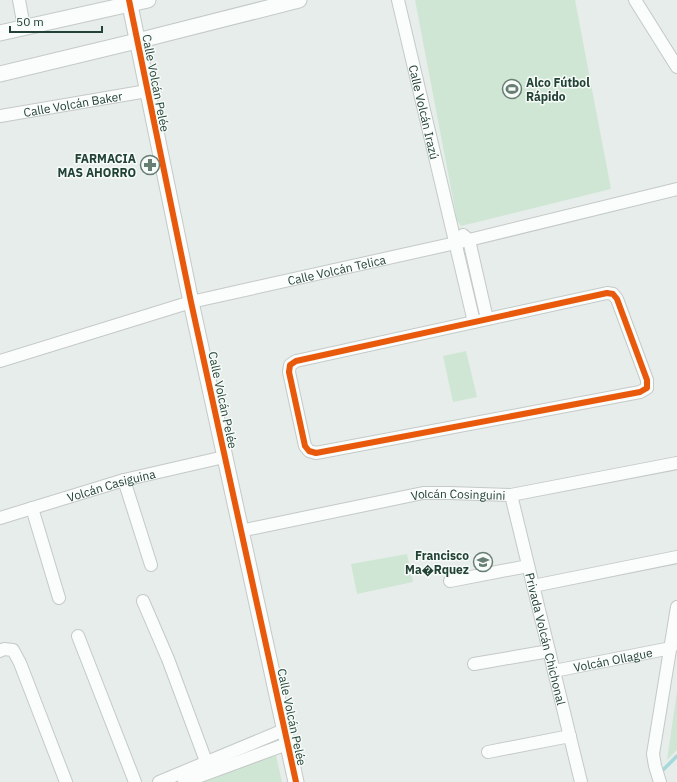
<svg xmlns="http://www.w3.org/2000/svg" width="677" height="782" font-family="'IBM Plex Sans',sans-serif">
  <style>
    .green { fill: #d0e6d5 }
    .lines { fill: none; stroke-linecap: round; stroke-linejoin: round }
    .stream { stroke: #a6d9dc; stroke-width: 3.5 }
    .minor-casing { stroke: #c4cac7; stroke-width: 14 }
    .tertiary-casing { stroke: #c4cac7; stroke-width: 17 }
    .minor { stroke: #fbfcfc; stroke-width: 12 }
    .tertiary { stroke: #fbfcfc; stroke-width: 15 }
    .cycleway-casing { stroke: #f6fbf8; stroke-width: 8 }
    .cycleway { stroke: #e8590c; stroke-width: 6 }
    .labels { text-anchor: middle; dominant-baseline: central; stroke-width: 3; stroke-linejoin: round; paint-order: stroke }
    .poi-label { font-size: 12px; font-weight: bold; fill: #224236; stroke: #f6fbf8; text-anchor: end }
    .street-label { font-size: 12px; fill: #224236; stroke: #f6fbf8 }
  </style>
  <rect width="100%" height="100%" fill="#e7edea"/>
  <g class="green">
    <path d="M415 0H575L611 189 461 226 457 220Z"/>
    <path d="M466 351 477 397 453 402 443 356Z"/>
    <path d="M407 554 413 582 357 594 351 564Z"/>
    <path d="M677 691V750L667 760Z"/>
    <path d="M275 751 282 782H196Z"/>
  </g>
  <g class="lines">
    <path class="stream" d="M662 771 677 756"/>
    <defs>
      <g id="minor">
        <path d="M19 0 24 27"/>
        <path id="s1" d="M398 0 474 322"/>
        <path d="M635 0 677 67"/>
        <path id="s2" d="M0 116 147 91"/>
        <path d="M463 235 469 240 487 319"/>
        <path d="M607 293 613 294 617 299 647 380V388L640 392 316 453 309 451 305 446 289 372 290 365 296 361Z"/>
        <path id="s3" d="M0 361 191 302 469 240 677 189"/>
        <path d="M124 480 151 565"/>
        <path id="s4" d="M511 495 581 782"/>
        <path d="M32 508 59 598"/>
        <path id="s5" d="M0 518 124 480 224 457"/>
        <path id="s6" d="M240 531 423 493H449L511 495 677 463"/>
        <path d="M450 581 528 566"/>
        <path d="M533 586 677 557"/>
        <path d="M143 601 168 659 210 772"/>
        <path d="M78 636 135 782"/>
        <path d="M0 651 4 649 13 650 20 663 66 782"/>
        <path d="M474 664 549 651"/>
        <path id="s7" d="M554 671 671 648"/>
        <path d="M488 752 570 736"/>
        <path d="M159 782 284 730"/>
        <path d="M184 782 287 744"/>
        <path d="M660 782 655 766 653 754 677 607"/>
      </g>
      <g id="tertiary">
        <path d="M130 5 191 302 296 782"/>
        <path d="M0 33 148 0"/>
        <path d="M0 74 137 41 299 0"/>
      </g>
    </defs>
    <use href="#minor" class="minor-casing"/>
    <use href="#tertiary" class="tertiary-casing"/>
    <use href="#minor" class="minor"/>
    <use href="#tertiary" class="tertiary"/>
    <defs>
      <g id="cycleway">
        <path d="M129 0 191 302 296 782"/>
        <path d="M607 293 613 294 617 299 647 380V388L640 392 316 453 309 451 305 446 289 372 290 365 296 361Z"/>
      </g>
    </defs>
    <use href="#cycleway" class="cycleway-casing"/>
    <use href="#cycleway" class="cycleway"/>
  </g>
  <defs>
    <symbol id="stadium-ring" viewBox="-11 -11 22 22"><circle r="9.5" fill="#f6fbf8" stroke="#677e75" stroke-width="1.5"/><path d="M0-5a6.5 5 0 1 0 0 10a6.5 5 0 1 0 0-10ZM-3.5-1.8h7v3.6h-7Z" fill="#677e75"/></symbol>
    <symbol id="pharmacy-ring" viewBox="-11 -11 22 22"><circle r="9.5" fill="#f6fbf8" stroke="#677e75" stroke-width="1.5"/><path d="M-2-6h4v4h4v4h-4v4h-4v-4h-4v-4h4Z" fill="#677e75"/></symbol>
    <symbol id="school-ring" viewBox="-11 -11 22 22"><circle r="9.5" fill="#f6fbf8" stroke="#677e75" stroke-width="1.5"/><path d="M0-5L7-2L0 1L-7-2ZM-4 1L0 2.5L4 1V4Q0 6-4 4Z" fill="#677e75"/></symbol>
  </defs>
  <g fill-rule="evenodd">
    <use href="#stadium-ring" x="501" y="78" width="22" height="22"/>
    <use href="#pharmacy-ring" x="139" y="154" width="22" height="22"/>
    <use href="#school-ring" x="472" y="551" width="22" height="22"/>
  </g>
  <g class="labels">
    <g class="poi-label">
      <text x="526" y="82" text-anchor="start">Alco Fútbol<tspan x="526" dy="14">Rápido</tspan></text>
      <text x="136" y="158">FARMACIA<tspan x="136" dy="14">MAS AHORRO</tspan></text>
      <text x="469" y="555">Francisco<tspan x="469" dy="14">Ma�Rquez</tspan></text>
    </g>
    <g class="street-label">
      <text transform="translate(156 83) rotate(79)">Calle Volcán Pelée</text>
      <text stroke="none"><textPath href="#s2" startOffset="74">Calle Volcán Baker</textPath></text>
      <text stroke="none"><textPath href="#s1" startOffset="115">Calle Volcán Irazú</textPath></text>
      <text stroke="none"><textPath href="#s3" startOffset="349">Calle Volcán Telica</textPath></text>
      <text transform="translate(223 400) rotate(78)">Calle Volcán Pelée</text>
      <text stroke="none"><textPath href="#s5" startOffset="116">Volcán Casiguina</textPath></text>
      <text stroke="none"><textPath href="#s6" startOffset="222">Volcán Cosinguini</textPath></text>
      <text stroke="none"><textPath href="#s4" startOffset="148">Privada Volcán Chichonal</textPath></text>
      <text stroke="none"><textPath href="#s7" startOffset="60">Volcán Ollague</textPath></text>
      <text transform="translate(292 717) rotate(78)">Calle Volcán Pelée</text>
    </g>
  </g>
  <path d="M10 26v6h92v-6" fill="none" stroke="#224236" stroke-width="2"/>
  <text x="16" y="26" font-size="12" fill="#224236" stroke="#f6fbf8" stroke-width="3" paint-order="stroke">50 m</text>
</svg>
